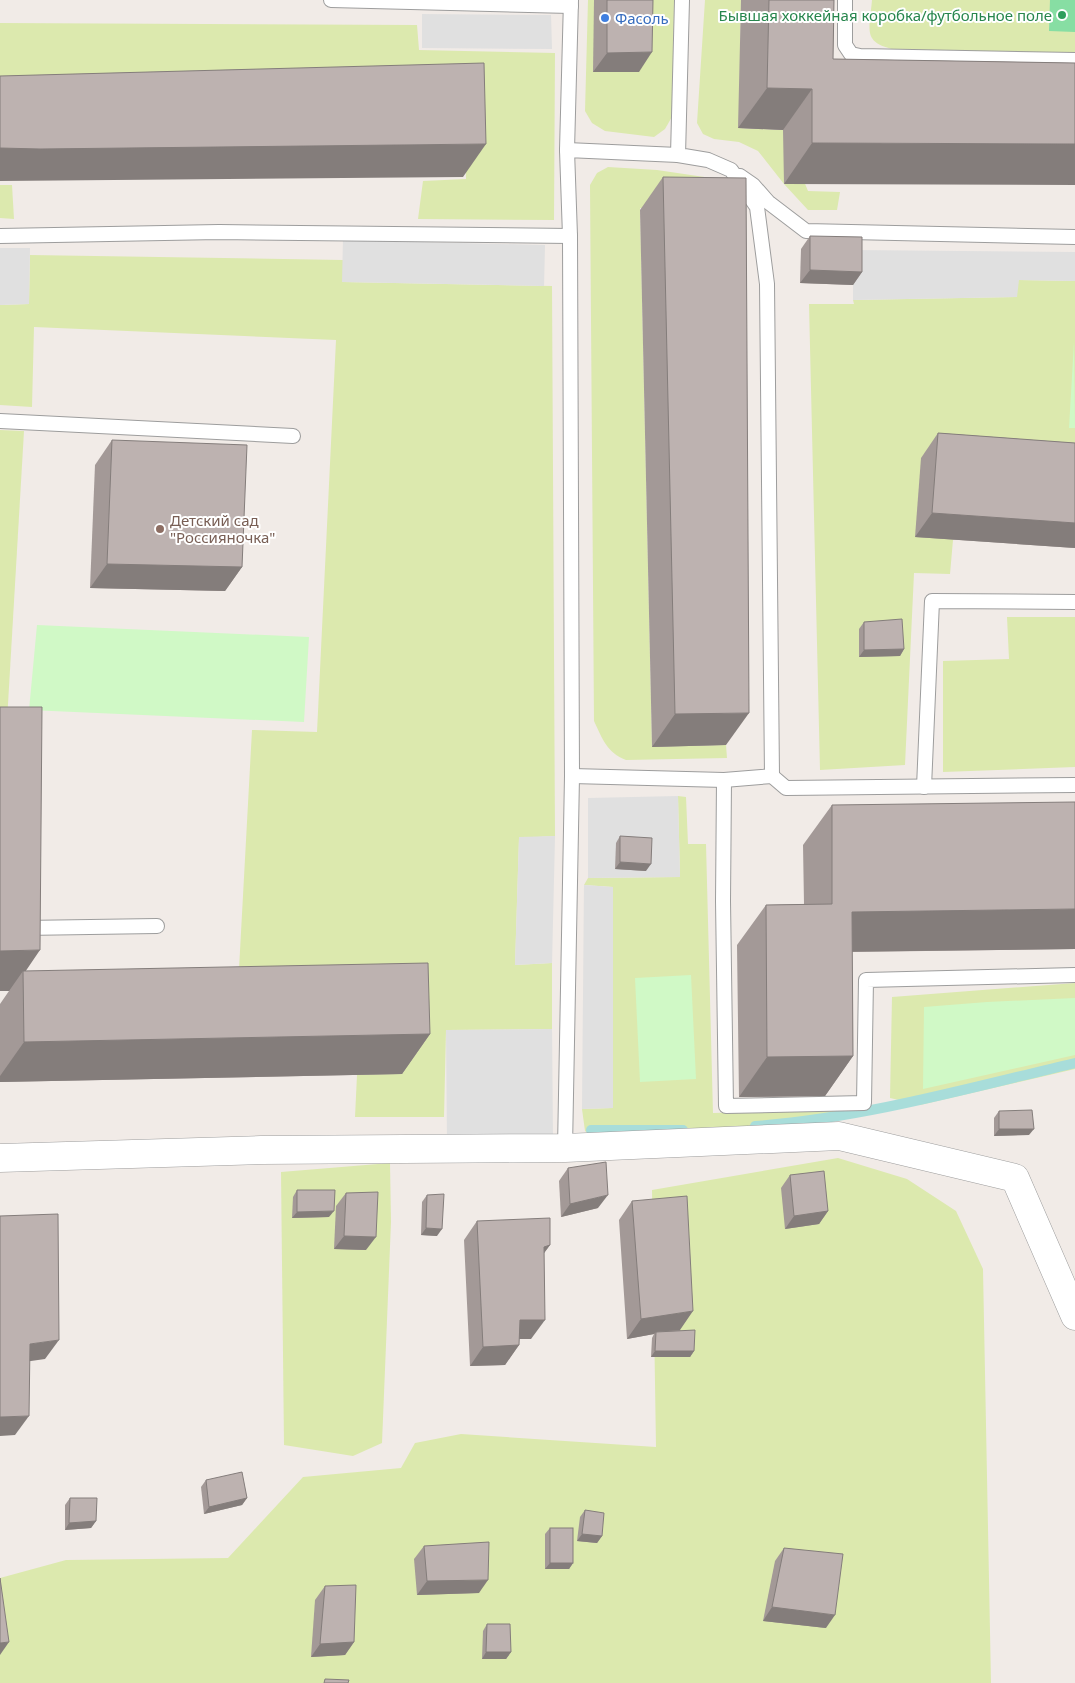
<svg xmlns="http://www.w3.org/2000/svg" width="1075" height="1683" font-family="'Noto Sans',sans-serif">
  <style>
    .grass { fill: #dce9ae }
    .park { fill: #d0f9c6 }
    .pitch { fill: #87dea3 }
    .parking { fill: #e0e0e0 }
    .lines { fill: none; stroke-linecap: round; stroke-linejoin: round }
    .stream { stroke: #a8ddda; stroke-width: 10 }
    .lane-casing { stroke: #9d9d9d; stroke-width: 16 }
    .street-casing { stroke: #9d9d9d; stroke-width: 29 }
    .lane { stroke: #fff; stroke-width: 14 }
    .street { stroke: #fff; stroke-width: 28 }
    .wall { fill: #a39997 }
    .shaded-wall { fill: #847d7b }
    .building { fill: #bdb2b0; stroke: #847d7b }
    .leisure-dot { fill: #2e9e5b; stroke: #fff; stroke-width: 2 }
    .shop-dot { fill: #3f7fe0; stroke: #fff; stroke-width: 2 }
    .education-dot { fill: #8d6e63; stroke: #fff; stroke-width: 2 }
    .labels { text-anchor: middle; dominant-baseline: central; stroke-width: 4; stroke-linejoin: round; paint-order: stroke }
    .leisure-label { font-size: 15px; fill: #27864d; stroke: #fff; text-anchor: end }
    .shop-label { font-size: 15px; fill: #366cbe; stroke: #fff; text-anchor: start }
    .education-label { font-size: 15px; fill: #785e54; stroke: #fff; text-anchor: start }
  </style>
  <rect width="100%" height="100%" fill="#f1ebe7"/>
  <g class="grass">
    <path d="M588 0H674L673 115 665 129 654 137 605 131 592 123 585 111Z"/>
    <path d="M705 0H741L739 128 783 130 808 191 840 192 837 210H808L784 184 758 151 739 142 714 139 703 134 697 123Z"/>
    <path d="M872 0H1075V55L900 51C862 43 869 34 872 0Z"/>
    <path d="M0 23 417 25 419 50 555 53 554 220 418 219 423 181 466 179 464 94 0 106Z"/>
    <path d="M608 167 657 170 718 179 723 211 640 208 652 746 726 745 727 758 626 760C607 753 602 738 594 721L590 185 597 173Z"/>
    <path d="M0 185H12L14 219 0 218Z"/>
    <path d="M30 255 343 260V282L552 286 555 836 519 838 515 965 552 963V1029L446 1030 444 1117H355L357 1075 237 1006 252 730 317 732 336 340 34 327 32 407 0 405V305L29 304Z"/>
    <path d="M1018 280 1075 281V469L953 540 950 574 914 573 905 765 820 770 809 304H854L853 300 1016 297Z"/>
    <path d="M0 430 24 431 7 721H0Z"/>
    <path d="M1007 617H1075V767L943 772V661L1009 659Z"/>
    <path d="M678 796 686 797 688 844H706L713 1113 851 1109 801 1129 595 1139 585 1131 582 1109 612 1108 613 887 584 885 588 878 680 877Z"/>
    <path d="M1075 983V1069L920 1105 890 1098 892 997Z"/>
    <path d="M838 1158 907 1179 956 1211 983 1269 991 1683H0V1578L66 1560 228 1558 303 1477 401 1468 415 1443 461 1434 656 1447 652 1190Z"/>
    <path d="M390 1163 391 1222 382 1443 353 1456 284 1445 281 1172Z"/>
  </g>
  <g class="park">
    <path d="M1074 342 1075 428H1069Z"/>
    <path d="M37 625 309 637 304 722 29 710Z"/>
    <path d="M691 975 696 1079 640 1082 635 978Z"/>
    <path d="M1075 998V1055L923 1089 924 1007 987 1002Z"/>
  </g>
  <path class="pitch" d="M1050 0H1075V32L1049 31Z"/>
  <g class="parking">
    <path d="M422 14 551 15 552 49 422 48Z"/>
    <path d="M343 240 545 245 544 286 342 282Z"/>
    <path d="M0 248H30L29 304 0 305Z"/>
    <path d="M853 250 1075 252V281L1019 280 1017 297 853 300Z"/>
    <path d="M678 796 680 877 588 878V798Z"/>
    <path d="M555 836 552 963 515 965 519 837Z"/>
    <path d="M584 885 613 887V1108L582 1109Z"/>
    <path d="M552 1029 553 1141 447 1138 446 1030Z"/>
  </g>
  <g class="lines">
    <g class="stream">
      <path d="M755 1126C863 1118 969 1088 1075 1063"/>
      <path d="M591 1130H683"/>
    </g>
    <defs>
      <g id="lane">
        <path d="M331 0 571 6"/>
        <path d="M682 0 678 155 708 160 731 170 757 207 767 284 772 776 724 780 723 901 726 1106 864 1103 866 980 1075 975"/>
        <path d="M845 0V45L851 54 860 56 1075 60"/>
        <path d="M567 150 571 0"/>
        <path d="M740 176 753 185 768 202 806 231 1075 237"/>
        <path d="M0 236 219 232 570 236 567 150 678 155"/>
        <path d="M0 421 293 436"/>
        <path d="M572 776 724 780"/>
        <path d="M772 776 786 788 1075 785"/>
        <path d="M924 787 932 601 1075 602"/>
        <path d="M23 928 157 926"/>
        <path d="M565 1148 572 776 570 236"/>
      </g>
      <path id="street" d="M0 1158 261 1150 565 1148 839 1136 1015 1178 1075 1316"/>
    </defs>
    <use href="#lane" class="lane-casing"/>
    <use href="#street" class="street-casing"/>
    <use href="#lane" class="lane"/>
    <use href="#street" class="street"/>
  </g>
  <g class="wall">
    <path d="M594 0H653L639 72H593Z"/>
    <path d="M741 0H834L833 59 1075 63 784 184 783 130 738 128Z"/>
    <path d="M663 177 726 745 652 747 640 210Z"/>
    <path d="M810 236 862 272 853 285 800 283 801 249Z"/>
    <path d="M938 433 1075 443V548L915 537 921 458Z"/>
    <path d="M112 440 242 567 225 591 90 588 95 465Z"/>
    <path d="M864 622 904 649 900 656 859 657V629Z"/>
    <path d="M0 707 26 971 430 1034 402 1074 0 1082V1004L9 991H0Z"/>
    <path d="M832 805 1075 949 852 952 853 1056 825 1096 739 1097 737 945 766 905 804 904 803 845Z"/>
    <path d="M620 836 646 871 615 869 616 843Z"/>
    <path d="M999 1111 1029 1135 994 1136V1118Z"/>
    <path d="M568 1168 598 1208 561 1217 559 1181Z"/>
    <path d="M790 1175 828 1211 819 1224 785 1229 781 1188Z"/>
    <path d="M297 1190 329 1217 292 1218 293 1197Z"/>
    <path d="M346 1193 366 1250 334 1249 336 1206Z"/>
    <path d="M427 1195 437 1236 421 1235 422 1202Z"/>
    <path d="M632 1201 680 1330 694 1351 690 1357H651L652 1338 654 1334 627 1339 619 1220Z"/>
    <path d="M477 1221 550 1245 544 1253 531 1339H519V1345L505 1365 470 1366 464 1240Z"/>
    <path d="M206 1480 247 1498 242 1505 204 1514 201 1487Z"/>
    <path d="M70 1498 96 1521 91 1528 65 1530V1505Z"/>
    <path d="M585 1510 602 1536 597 1543 577 1541 580 1517Z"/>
    <path d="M550 1528 573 1563 569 1569H545V1534Z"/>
    <path d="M424 1546 479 1593 417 1595 414 1559Z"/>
    <path d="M784 1548 826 1628 763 1621 775 1561Z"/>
    <path d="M325 1586 354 1642 345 1655 311 1657 315 1600Z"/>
    <path d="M487 1624 511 1652 506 1659H482L483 1631Z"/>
  </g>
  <g class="shaded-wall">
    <path d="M652 52 639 72H593L607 53Z"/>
    <path d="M767 88 812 89 783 130 738 128Z"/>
    <path d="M812 143 1075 144V185L784 184Z"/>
    <path d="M486 144 463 177 0 181V148Z"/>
    <path d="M810 270 862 272 853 285 800 283Z"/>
    <path d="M932 513 1075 523V548L915 537Z"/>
    <path d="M107 564 242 567 225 591 90 588Z"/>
    <path d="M904 649 900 656 859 657 864 650Z"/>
    <path d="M749 713 726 745 652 747 675 714Z"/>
    <path d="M620 862 651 864 646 871 615 869Z"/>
    <path d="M1075 909V949L823 952 852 912Z"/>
    <path d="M40 950 23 975V971L9 991H0V951Z"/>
    <path d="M430 1034 402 1074 0 1082V1076L24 1042Z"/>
    <path d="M853 1056 825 1096 739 1097 767 1057Z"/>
    <path d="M999 1129H1034L1029 1135 994 1136Z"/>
    <path d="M608 1195 598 1208 561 1217 570 1204Z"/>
    <path d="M334 1211 329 1217 292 1218 297 1212Z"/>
    <path d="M828 1211 819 1224 785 1229 794 1216Z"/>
    <path d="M426 1228 442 1229 437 1236 421 1235Z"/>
    <path d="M344 1236 376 1237 366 1250 334 1249Z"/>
    <path d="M550 1245 536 1264 544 1247Z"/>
    <path d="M693 1311 680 1330 656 1332 654 1334 627 1339 641 1319Z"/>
    <path d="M520 1320H545L531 1339H507Z"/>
    <path d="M59 1340 45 1359 17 1363 30 1344Z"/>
    <path d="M519 1345 505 1365 470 1366 483 1347Z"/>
    <path d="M655 1351H694L690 1357H651Z"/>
    <path d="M29 1416 15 1435 0 1436V1417Z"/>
    <path d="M247 1498 242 1505 204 1514 209 1507Z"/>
    <path d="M96 1521 91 1528 65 1530 69 1523Z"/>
    <path d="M582 1534 602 1536 597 1543 577 1541Z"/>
    <path d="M550 1563H573L569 1569H545Z"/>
    <path d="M488 1580 479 1593 417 1595 427 1581Z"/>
    <path d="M772 1607 835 1615 826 1628 763 1621Z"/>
    <path d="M9 1642 0 1655V1643Z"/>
    <path d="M354 1642 345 1655 311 1657 320 1644Z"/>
    <path d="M486 1652H511L506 1659H482Z"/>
  </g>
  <g class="building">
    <path d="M607 0H653L652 52 607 53Z"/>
    <path d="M769 0H834L833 59 1075 63V144L812 143V89L767 88Z"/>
    <path d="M484 63 486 144 40 149 0 148V76Z"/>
    <path d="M663 177 746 178 749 713 675 714Z"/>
    <path d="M810 236 862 237V272L810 270Z"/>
    <path d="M938 433 1075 443V523L932 513Z"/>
    <path d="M112 440 247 445 242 567 107 564Z"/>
    <path d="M902 619 904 649 864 650V622Z"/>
    <path d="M0 707H42L40 950 0 951Z"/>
    <path d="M1075 802V909L852 912 853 1056 767 1057 766 905 832 904V805Z"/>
    <path d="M620 836 652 838 651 864 620 862Z"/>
    <path d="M428 963 430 1034 24 1042 23 971Z"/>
    <path d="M1032 1110 1034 1129H999V1111Z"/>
    <path d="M606 1162 608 1195 570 1204 568 1168Z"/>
    <path d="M824 1171 828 1211 794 1216 790 1175Z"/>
    <path d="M297 1190H335L334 1211 297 1212Z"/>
    <path d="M378 1192 376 1237 344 1236 346 1193Z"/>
    <path d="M444 1194 442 1229 426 1228 427 1195Z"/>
    <path d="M687 1196 693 1311 641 1319 632 1201Z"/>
    <path d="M58 1214 59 1340 30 1344 29 1416 0 1417V1216Z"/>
    <path d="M550 1218V1245L544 1247 545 1320H520L519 1345 483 1347 477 1221Z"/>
    <path d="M695 1330 694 1351H655L656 1332Z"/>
    <path d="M242 1472 247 1498 209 1507 206 1480Z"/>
    <path d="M70 1498H97L96 1521 69 1523Z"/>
    <path d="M585 1510 604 1513 602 1536 582 1534Z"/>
    <rect x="550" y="1528" width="23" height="35"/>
    <path d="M489 1542 488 1580 427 1581 424 1546Z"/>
    <path d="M784 1548 843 1554 835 1615 772 1607Z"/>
    <path d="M0 1578 9 1642 0 1643Z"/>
    <path d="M356 1585 354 1642 320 1644 325 1586Z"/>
    <path d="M487 1624H510L511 1652H486Z"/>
    <path d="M325 1679 349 1680 348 1683H324Z"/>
  </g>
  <circle class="leisure-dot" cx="1062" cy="15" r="5"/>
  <circle class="shop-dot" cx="605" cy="18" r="5"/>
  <circle class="education-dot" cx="160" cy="529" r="5"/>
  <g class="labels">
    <g class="leisure-label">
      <text x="1052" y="15">Бывшая хоккейная коробка/футбольное поле</text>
    </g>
    <g class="shop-label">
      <text x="615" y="18">Фасоль</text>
    </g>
    <g class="education-label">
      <text x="170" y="520">Детский сад<tspan x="170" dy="17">"Россияночка"</tspan></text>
    </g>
  </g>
</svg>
